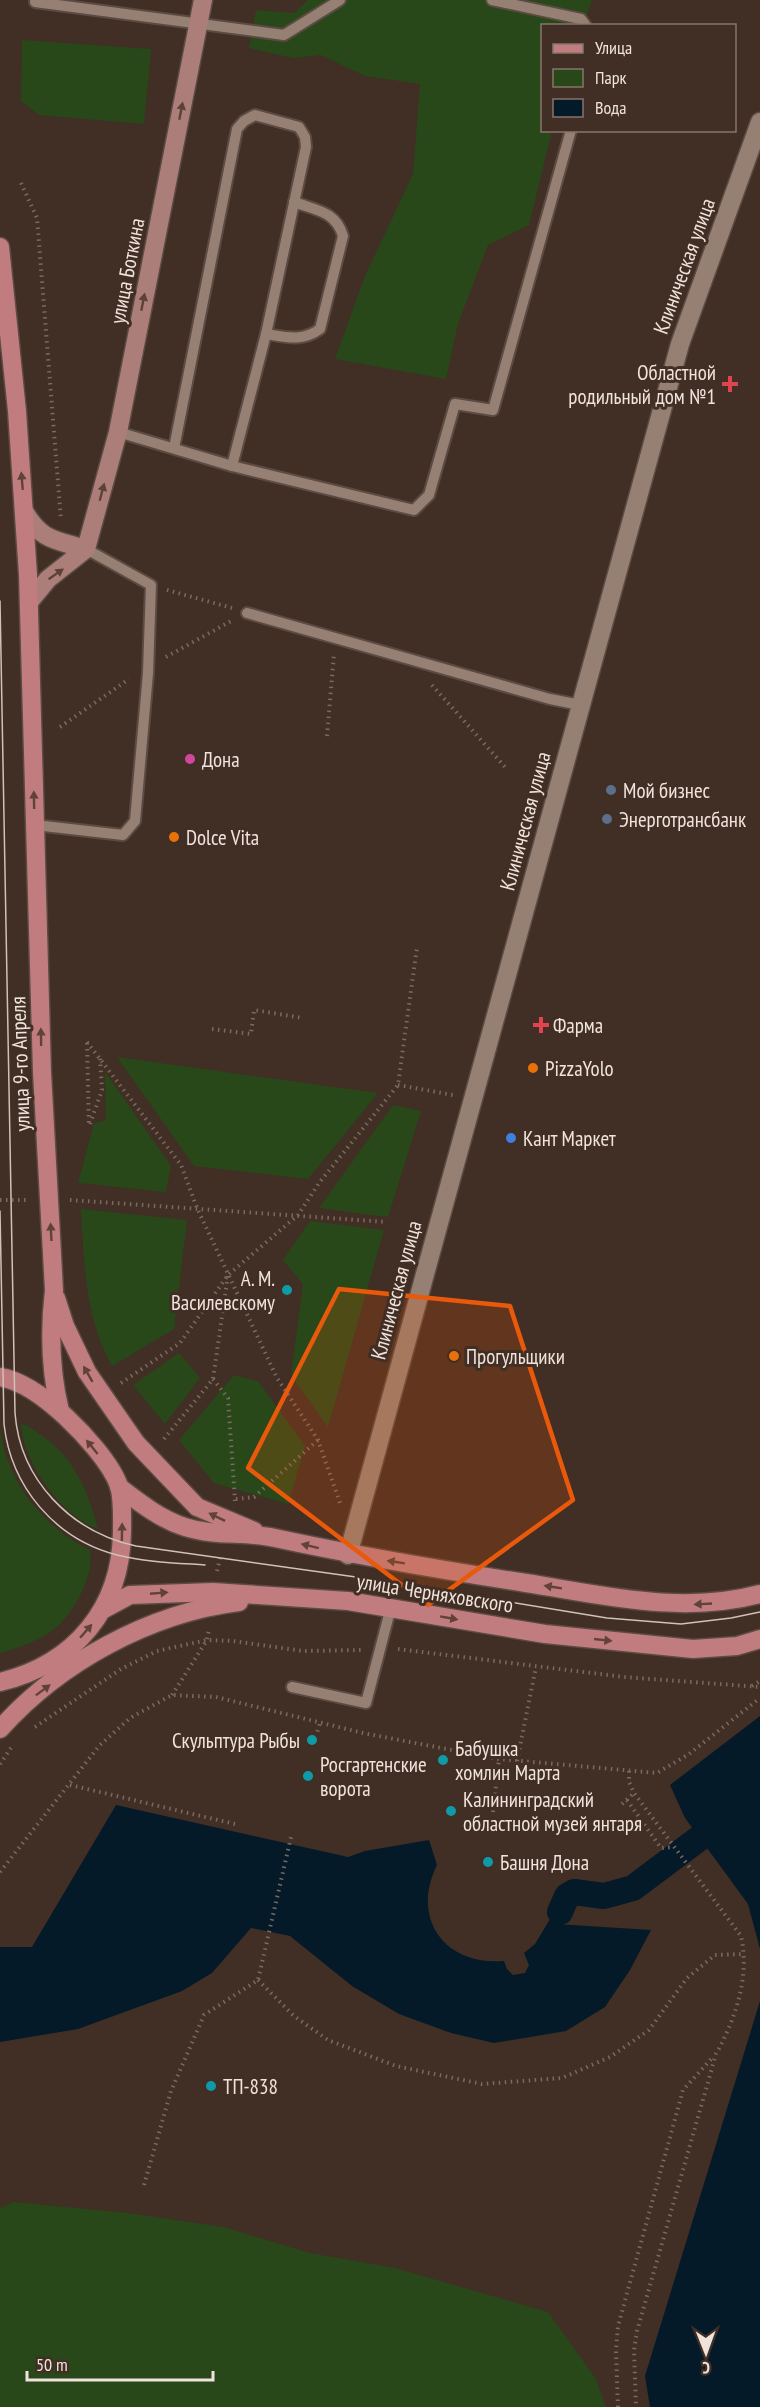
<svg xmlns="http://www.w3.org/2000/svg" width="760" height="2407" font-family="'PT Sans Narrow',sans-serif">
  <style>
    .green { fill: #28481a }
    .water { fill: #041a28 }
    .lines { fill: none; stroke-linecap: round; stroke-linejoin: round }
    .canal { stroke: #041a28; stroke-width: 26 }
    .lane-casing { stroke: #5b4b43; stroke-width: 14 }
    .street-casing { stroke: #5b4b43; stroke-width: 21 }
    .secondary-casing { stroke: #5b4b43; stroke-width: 21 }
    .primary-casing { stroke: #5b4b43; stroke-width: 21 }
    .path { stroke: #7b6a61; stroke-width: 4; stroke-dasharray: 1.5 4.5; stroke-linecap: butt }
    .lane { stroke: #968074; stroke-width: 10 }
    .street { stroke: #968074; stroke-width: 18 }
    .secondary { stroke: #ac7e7a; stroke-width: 18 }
    .primary { stroke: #c17c7f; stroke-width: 18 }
    .tram { stroke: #cfc2ba; stroke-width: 1.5 }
    .oneway { fill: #5c423a }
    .oneway2 { fill: #61423b }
    .marked { fill: #e8590c; fill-opacity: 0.2; stroke: #e8590c; stroke-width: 4.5; stroke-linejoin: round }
    .health-dot { fill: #e0444e; stroke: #412e24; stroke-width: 2 }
    .hotel-dot { fill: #d1479c; stroke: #412e24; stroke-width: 2 }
    .service-dot { fill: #5c6f8a; stroke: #412e24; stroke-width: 2 }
    .food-dot { fill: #e8710a; stroke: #412e24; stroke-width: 2 }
    .shop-dot { fill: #3f7fe0; stroke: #412e24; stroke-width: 2 }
    .culture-dot { fill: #0f9aa8; stroke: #412e24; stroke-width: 2 }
    .labels { text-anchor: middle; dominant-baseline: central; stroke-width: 6; stroke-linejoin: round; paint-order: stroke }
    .street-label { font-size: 21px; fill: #efe3dc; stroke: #412e24 }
    .poi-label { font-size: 21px; fill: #efe3dc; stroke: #412e24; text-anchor: start }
  </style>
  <rect width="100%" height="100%" fill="#412e24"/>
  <g class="green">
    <path d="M308 0H592L583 25 542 26V130L552 131 529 225 488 245 458 324 446 379 335 359 365 276 413 174 420 84 365 76 321 55 293 58 249 48 256 10 294 13Z"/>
    <path d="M22 40 151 49 144 124 39 115 21 101Z"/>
    <path d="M117 1057 378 1093 308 1179 194 1166Z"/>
    <path d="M105 1072 171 1166 166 1192 78 1183 94 1123 106 1120Z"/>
    <path d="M393 1105 421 1111 388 1217 319 1208Z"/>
    <path d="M81 1209 187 1220 174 1329 112 1366C85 1318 84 1263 81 1209Z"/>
    <path d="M310 1221 384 1230 328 1427 291 1375 303 1284 283 1260Z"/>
    <path d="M179 1353 200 1378 165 1424 133 1385Z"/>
    <path d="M234 1375 258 1381 305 1446 288 1504 214 1483 179 1440Z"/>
    <path d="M21 1424C29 1425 35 1431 41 1435 74 1457 88 1491 98 1529 62 1517 22 1461 21 1424Z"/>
    <path d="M0 1428C7 1482 42 1526 90 1550 94 1575 76 1608 59 1625 45 1639 18 1648 0 1653Z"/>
    <path d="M13 2202 128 2213 223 2227 310 2253 395 2268 548 2312 596 2379 606 2407H0V2208Z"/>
  </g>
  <g class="water">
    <path d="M760 1716V1949L748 1904 685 1818 670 1785Z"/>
    <path d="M116 1805 348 1857 365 1851 429 1840 437 1865C410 1920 446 1966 504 1961L507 1969 513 1975 525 1973 529 1965 524 1953 535 1944 550 1919 556 1924 651 1930 630 1970 605 2007 566 2031 494 2043 451 2033 399 2014 352 1986 290 1936 251 1928 212 1973 182 1991 78 2029 0 2042V1947H32Z"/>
    <path d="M760 2001V2407H650L645 2376Z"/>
  </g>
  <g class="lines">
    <path class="canal" d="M560 1912 567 1896 574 1892 604 1896 633 1888 701 1837"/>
    <defs>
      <g id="lane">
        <path d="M492 0 581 19 586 26"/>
        <path d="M35 2 284 35 340 0"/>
        <path d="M266 334C286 337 302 342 320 329L343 236C336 211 315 210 294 202"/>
        <path d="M118 432 232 466 414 510 429 495 455 404 493 410 571 130"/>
        <path d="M174 448 237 129 244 121 255 115 299 127 305 137 306 147 266 334 232 466"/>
        <path d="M247 613 550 699 580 705"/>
        <path d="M35 825 123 835 135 821 148 673 151 585 86 549"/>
        <path d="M292 1687 366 1703 391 1607"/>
      </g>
      <path id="street" d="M348 1555 680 344 760 122"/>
      <g id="secondary">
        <path d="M24 511C41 541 56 540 86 549"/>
        <path d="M86 549 118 432 203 0"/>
        <path d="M29 602 48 579 86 549"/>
      </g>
      <g id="primary">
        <path d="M0 247 17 411 28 575 42 1072 54 1290C49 1332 50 1370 60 1411"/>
        <path d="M56 1298 65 1326 87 1372 136 1443 197 1507 254 1531"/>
        <path d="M0 1377C24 1381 49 1401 66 1417 83 1433 111 1463 119 1486 123 1499 122 1518 122 1532 121 1608 75 1664 0 1682"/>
        <path d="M119 1487C140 1503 160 1519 185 1527 216 1537 246 1531 275 1538 358 1556 442 1570 526 1583 603 1595 682 1615 760 1594"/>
        <path d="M104 1609 130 1595 213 1592 348 1601 545 1634 693 1649 737 1646 760 1639"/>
        <path d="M0 1729C60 1662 150 1613 239 1602"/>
      </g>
    </defs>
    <use href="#lane" class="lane-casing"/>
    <use href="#street" class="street-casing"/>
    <use href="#secondary" class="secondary-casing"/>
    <use href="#primary" class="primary-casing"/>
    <g class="path">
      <path d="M21 183 37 218 61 520"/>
      <path d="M167 590 232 608"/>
      <path d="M166 657 233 620"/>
      <path d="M432 685 505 767"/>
      <path d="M60 727 129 679"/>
      <path d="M327 736 334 654"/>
      <path d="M212 1029 251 1034 254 1010 303 1018"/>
      <path d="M87 1042 181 1165 197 1208 277 1378 318 1440 340 1503"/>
      <path d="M87 1043 89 1127"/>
      <path d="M398 1085 453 1095"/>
      <path d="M90 1124 102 1090 100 1058"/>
      <path d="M0 1200H30"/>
      <path d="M70 1200 387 1222"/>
      <path d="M213 1379 228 1398 235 1501"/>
      <path d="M121 1383 180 1343 228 1275 298 1215 319 1183 398 1085 417 947"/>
      <path d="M164 1439 213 1379 228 1275"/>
      <path d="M236 1499 254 1497 318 1440"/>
      <path d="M217 1571 221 1555"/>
      <path d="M398 1649 624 1677 760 1687"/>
      <path d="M752 1686 760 1681"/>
      <path d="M172 1695 207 1640 209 1629"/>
      <path d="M35 1727 121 1669 157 1651 207 1640 233 1641 303 1651 363 1650"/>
      <path d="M314 1743 320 1723"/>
      <path d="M517 1761 536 1667"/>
      <path d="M0 1764 11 1748"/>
      <path d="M629 1771V1782L634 1793 741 1936C750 1976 736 2018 716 2054L637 2331 634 2350 636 2407"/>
      <path d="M70 1785 239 1825"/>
      <path d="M627 1800 661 1848 674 1847"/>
      <path d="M622 1804 634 1793"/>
      <path d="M493 1812 499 1759"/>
      <path d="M0 1872 99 1746 130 1718 172 1695 216 1697 363 1733 499 1759 657 1773 689 1754 760 1698"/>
      <path d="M258 1980 294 2016 328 2040 396 2066 482 2084 562 2078 610 2057 649 2030 687 1978 715 1955 745 1954"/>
      <path d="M144 2185 171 2091 204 2015 258 1980 292 1833"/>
      <path d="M618 2407 616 2351 618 2326 683 2090 714 2056"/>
    </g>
    <use href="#lane" class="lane"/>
    <use href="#street" class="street"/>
    <use href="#secondary" class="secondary"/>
    <use href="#primary" class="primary"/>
    <g class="tram">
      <path d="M0 601 15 1413C20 1480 71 1532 136 1546L363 1578 607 1618 681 1624 731 1618 760 1612"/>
      <path d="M0 1211 4 1424C11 1487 55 1539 117 1555 145 1562 176 1563 205 1565"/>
    </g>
  </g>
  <defs><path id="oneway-solid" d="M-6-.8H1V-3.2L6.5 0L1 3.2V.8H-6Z" transform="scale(1.5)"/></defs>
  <g class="oneway">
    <use href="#oneway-solid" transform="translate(181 111) rotate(-79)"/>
    <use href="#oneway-solid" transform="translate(143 302) rotate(-79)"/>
    <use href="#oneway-solid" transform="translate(102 492) rotate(-75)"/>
    <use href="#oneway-solid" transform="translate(56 574) rotate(-35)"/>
  </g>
  <g class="oneway2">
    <use href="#oneway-solid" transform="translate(22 481) rotate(-95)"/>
    <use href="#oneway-solid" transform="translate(34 800) rotate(-91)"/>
    <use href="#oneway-solid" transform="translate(41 1037) rotate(-91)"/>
    <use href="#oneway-solid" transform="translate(51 1232) rotate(-93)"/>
    <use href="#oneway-solid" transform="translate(88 1374) rotate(-120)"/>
    <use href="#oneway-solid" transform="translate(92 1447) rotate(-129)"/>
    <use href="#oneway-solid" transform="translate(217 1517) rotate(-154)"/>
    <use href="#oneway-solid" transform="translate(122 1532) rotate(-89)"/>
    <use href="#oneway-solid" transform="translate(310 1546) rotate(-166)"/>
    <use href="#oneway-solid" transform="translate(396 1562) rotate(-171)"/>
    <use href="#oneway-solid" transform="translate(553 1587) rotate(-171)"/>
    <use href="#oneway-solid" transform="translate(159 1593) rotate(-5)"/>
    <use href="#oneway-solid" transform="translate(703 1604) rotate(177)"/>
    <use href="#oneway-solid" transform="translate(449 1618) rotate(10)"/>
    <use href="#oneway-solid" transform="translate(86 1631) rotate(-49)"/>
    <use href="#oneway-solid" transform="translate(603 1640) rotate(6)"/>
    <use href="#oneway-solid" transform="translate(43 1690) rotate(-37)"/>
  </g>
  <path class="marked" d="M339 1289 510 1306 573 1500 428 1605 248 1468Z"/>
  <g class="health-dot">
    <path d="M727 375h6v6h6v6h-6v6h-6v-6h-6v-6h6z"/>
    <path d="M538 1016h6v6h6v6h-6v6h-6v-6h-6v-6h6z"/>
  </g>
  <circle class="hotel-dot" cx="190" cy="759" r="6"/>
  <g class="service-dot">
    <circle cx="611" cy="790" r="6"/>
    <circle cx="607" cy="819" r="6"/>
  </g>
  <g class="food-dot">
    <circle cx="174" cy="837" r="6"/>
    <circle cx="533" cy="1068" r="6"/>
    <circle cx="454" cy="1356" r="6"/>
  </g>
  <circle class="shop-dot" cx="511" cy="1138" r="6"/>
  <g class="culture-dot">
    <circle cx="287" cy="1290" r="6"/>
    <circle cx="312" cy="1740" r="6"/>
    <circle cx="443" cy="1760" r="6"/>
    <circle cx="308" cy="1776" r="6"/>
    <circle cx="451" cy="1811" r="6"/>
    <circle cx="488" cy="1862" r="6"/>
    <circle cx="211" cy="2086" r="6"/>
  </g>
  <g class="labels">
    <g class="street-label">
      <text transform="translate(684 266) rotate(-70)">Клиническая улица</text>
      <text transform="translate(127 271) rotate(-79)">улица Боткина</text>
      <text transform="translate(525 821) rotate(-75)">Клиническая улица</text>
      <text transform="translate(20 1064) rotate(-92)">улица 9-го Апреля</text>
      <text transform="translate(396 1290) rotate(-75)">Клиническая улица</text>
      <text transform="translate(435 1593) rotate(9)">улица Черняховского</text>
    </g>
    <g class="poi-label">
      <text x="716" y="372" text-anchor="end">Областной<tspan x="716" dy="24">родильный дом №1</tspan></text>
      <text x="202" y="759">Дона</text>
      <text x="623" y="790">Мой бизнес</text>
      <text x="619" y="819">Энерготрансбанк</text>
      <text x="186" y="837">Dolce Vita</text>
      <text x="553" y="1025">Фарма</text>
      <text x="545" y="1068">PizzaYolo</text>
      <text x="523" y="1138">Кант Маркет</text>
      <text x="275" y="1278" text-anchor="end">А. М.<tspan x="275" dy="24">Василевскому</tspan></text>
      <text x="466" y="1356">Прогульщики</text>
      <text x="300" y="1740" text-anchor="end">Скульптура Рыбы</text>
      <text x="455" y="1748">Бабушка<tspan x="455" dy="24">хомлин Марта</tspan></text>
      <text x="320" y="1764">Росгартенские<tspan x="320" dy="24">ворота</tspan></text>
      <text x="463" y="1799">Калининградский<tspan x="463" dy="24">областной музей янтаря</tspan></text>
      <text x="500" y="1862">Башня Дона</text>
      <text x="223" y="2086">ТП-838</text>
    </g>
  </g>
  <rect x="541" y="24" width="195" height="108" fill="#412e24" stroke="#87766e" stroke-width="1.5"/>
  <rect x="553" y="44" width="30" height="9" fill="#c17c7f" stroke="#87766e" stroke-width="1.5"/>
  <text x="595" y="54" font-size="18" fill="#efe3dc">Улица</text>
  <rect x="553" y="69" width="30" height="18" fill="#28481a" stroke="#87766e" stroke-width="1.5"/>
  <text x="595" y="84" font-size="18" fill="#efe3dc">Парк</text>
  <rect x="553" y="99" width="30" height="18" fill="#041a28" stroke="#87766e" stroke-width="1.5"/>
  <text x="595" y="114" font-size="18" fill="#efe3dc">Вода</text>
  <g transform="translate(706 2353) rotate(179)" stroke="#412e24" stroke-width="4.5" paint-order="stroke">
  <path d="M0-4.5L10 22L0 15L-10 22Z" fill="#efe3dc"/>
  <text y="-9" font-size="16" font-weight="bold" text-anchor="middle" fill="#efe3dc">С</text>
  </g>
  <path d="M27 2371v9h186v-9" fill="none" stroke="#efe3dc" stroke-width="3"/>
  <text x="36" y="2371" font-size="18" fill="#efe3dc" stroke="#412e24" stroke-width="4.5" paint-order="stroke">50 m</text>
</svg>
